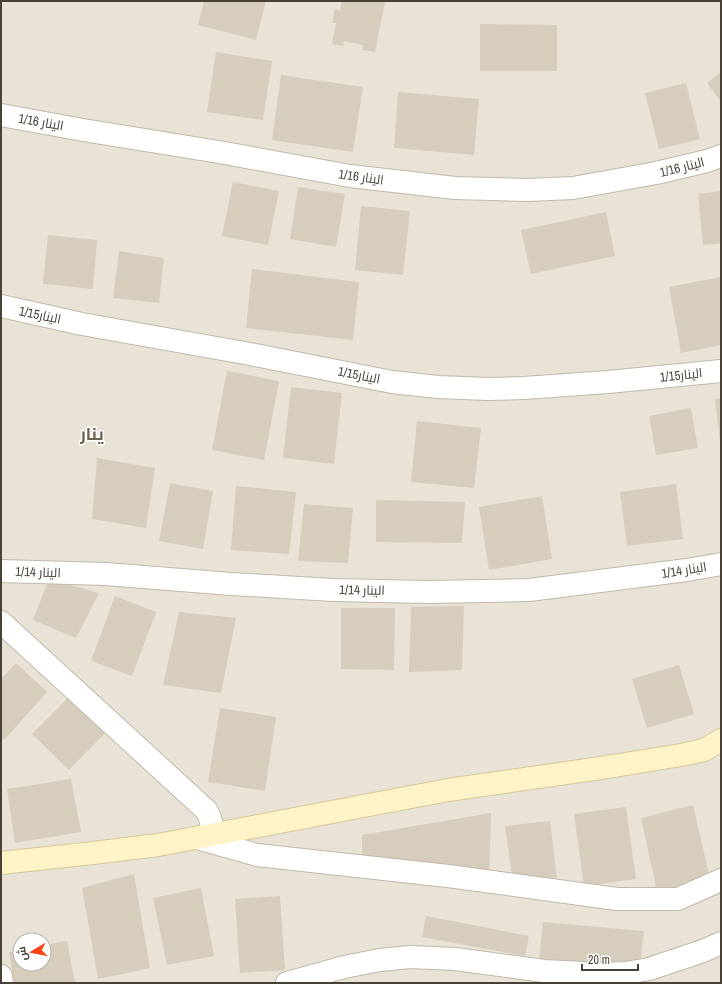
<svg xmlns="http://www.w3.org/2000/svg" width="722" height="984" font-family="'Archivo Narrow',Cairo,sans-serif">
  <style>
    .residential { fill: #e8e3d6; fill-rule: evenodd }
    .building { fill: #d6cdbd }
    .lines { fill: none; stroke-linecap: round; stroke-linejoin: round }
    .minor-casing { stroke: #c0b9aa; stroke-width: 24 }
    .secondary-casing { stroke: #d5c797; stroke-width: 24 }
    .minor { stroke: #fff; stroke-width: 22 }
    .secondary { stroke: #fff4c7; stroke-width: 22 }
    .labels { text-anchor: middle; dominant-baseline: central; stroke-width: 3; stroke-linejoin: round; paint-order: stroke }
    .street-label { font-size: 13px; fill: #484236; stroke: #fff }
    .district-label { font-size: 17px; font-weight: bold; fill: #6a604d; stroke: #fff }
  </style>
  <rect width="100%" height="100%" fill="#f4f1e8"/>
  <path class="residential" d="M1 1H721V983H1ZM20 940H44V964H20Z"/>
  <g class="building">
    <path d="M204 1H266L256 40 198 25Z"/>
    <path d="M342 1H380L385 2 375 52 362 50 363 45 344 41 343 46 332 44 336 23H332L335 9 340 10Z"/>
    <path d="M480 24 557 25V71H480Z"/>
    <path d="M216 52 272 61 263 120 207 112Z"/>
    <path d="M721 72V102L707 83Z"/>
    <path d="M281 75 363 87 353 152 272 140Z"/>
    <path d="M686 83 700 139 659 149 645 93Z"/>
    <path d="M398 92 479 99 474 155 394 148Z"/>
    <path d="M233 182 279 191 268 245 222 236Z"/>
    <path d="M298 187 345 194 336 247 290 239Z"/>
    <path d="M721 191V243L703 245 698 194Z"/>
    <path d="M361 206 410 211 403 275 355 270Z"/>
    <path d="M606 212 615 256 531 274 521 230Z"/>
    <path d="M48 235 97 240 93 289 43 284Z"/>
    <path d="M119 251 164 258 159 303 113 298Z"/>
    <path d="M252 269 359 282 353 340 246 328Z"/>
    <path d="M721 277V345L681 353 669 287Z"/>
    <path d="M227 371 279 381 264 460 212 450Z"/>
    <path d="M291 387 342 393 334 464 283 458Z"/>
    <path d="M721 398V441H720L715 399Z"/>
    <path d="M691 408 698 448 656 455 649 416Z"/>
    <path d="M417 421 481 428 474 488 411 482Z"/>
    <path d="M97 458 155 468 146 528 92 519Z"/>
    <path d="M170 483 213 491 203 549 159 541Z"/>
    <path d="M676 484 683 539 627 546 620 492Z"/>
    <path d="M236 486 296 492 289 554 231 550Z"/>
    <path d="M542 496 552 559 489 570 479 507Z"/>
    <path d="M376 500 465 502 462 543 376 542Z"/>
    <path d="M304 504 353 508 348 563 298 561Z"/>
    <path d="M49 579 99 593 76 638 33 620Z"/>
    <path d="M115 596 156 612 132 676 91 661Z"/>
    <path d="M464 606 462 670 409 672 411 607Z"/>
    <path d="M341 608H395L394 670 341 669Z"/>
    <path d="M179 612 236 618 221 693 163 685Z"/>
    <path d="M16 663 47 692 4 740 1 737V679Z"/>
    <path d="M679 665 694 714 647 728 632 679Z"/>
    <path d="M70 696 107 731 69 770 32 734Z"/>
    <path d="M220 708 276 717 265 791 208 782Z"/>
    <path d="M71 779 81 832 15 843 7 789Z"/>
    <path d="M693 805 710 879 657 891 641 818Z"/>
    <path d="M626 807 636 879 584 886 574 814Z"/>
    <path d="M491 813 489 878 362 860V835Z"/>
    <path d="M550 821 557 878 512 876 505 826Z"/>
    <path d="M134 874 150 968 98 979 82 888Z"/>
    <path d="M201 888 214 956 167 965 153 898Z"/>
    <path d="M280 896 285 970 240 973 235 899Z"/>
    <path d="M426 916 529 936 525 956 422 937Z"/>
    <path d="M543 922 644 931 640 966 539 961Z"/>
    <path d="M67 941 75 983H14L9 952 20 950V964H44V945Z"/>
  </g>
  <g class="lines">
    <defs>
      <g id="minor">
        <path d="M1 115 83 130 219 152 350 176 455 188 528 190 573 188 656 173 707 161 721 156"/>
        <path d="M1 306 82 324 250 354 392 382 438 387 488 389 524 388 608 382 721 371"/>
        <path d="M1 571 106 574 231 584 333 590 429 592 529 590 687 570 721 564"/>
        <path d="M1 622 207 811C211 819 213 826 212 836"/>
        <path d="M197 838 257 855 448 876 617 899H678L721 880"/>
        <path d="M1 976 2 983"/>
        <path d="M287 983 344 967 380 960 410 957 455 959 544 971 602 974 626 973 649 969 703 951 721 943"/>
      </g>
      <path id="secondary" d="M1 863 93 853 158 845 448 790 601 768 681 755 704 750 721 740"/>
    </defs>
    <use href="#minor" class="minor-casing"/>
    <use href="#secondary" class="secondary-casing"/>
    <use href="#minor" class="minor"/>
    <use href="#secondary" class="secondary"/>
  </g>
  <g class="labels">
    <g class="street-label">
      <text transform="translate(41 122) rotate(10)">الينار 1/16</text>
      <text transform="translate(682 167) rotate(-14)">الينار 1/16</text>
      <text transform="translate(361 177) rotate(8)">الينار 1/16</text>
      <text transform="translate(40 315) rotate(12)">الينار1/15</text>
      <text transform="translate(359 375) rotate(11)">الينار1/15</text>
      <text transform="translate(681 375) rotate(-6)">الينار1/15</text>
      <text transform="translate(684 570) rotate(-9)">الينار 1/14</text>
      <text transform="translate(38 572) rotate(2)">الينار 1/14</text>
      <text transform="translate(362 590) rotate(1)">الينار 1/14</text>
    </g>
    <g class="district-label">
      <text x="92" y="433">ينار</text>
    </g>
  </g>
  <rect width="722" height="984" fill="none" stroke="#484236" stroke-width="4"/>
  <g transform="translate(32 952) rotate(260)"><circle r="19" fill="#ffffff" stroke="#b6b3af"/>
  <path d="M0-3L7 15L0 10L-7 15Z" fill="#fd4416"/>
  <text y="-6" font-size="11" font-weight="bold" text-anchor="middle" fill="#484236">ش</text>
  </g>
  <path d="M582 964v6h56v-6" fill="none" stroke="#484236" stroke-width="2"/>
  <text x="588" y="964" font-size="12" fill="#484236" stroke="#ffffff" stroke-width="3" paint-order="stroke">20 m</text>
</svg>
